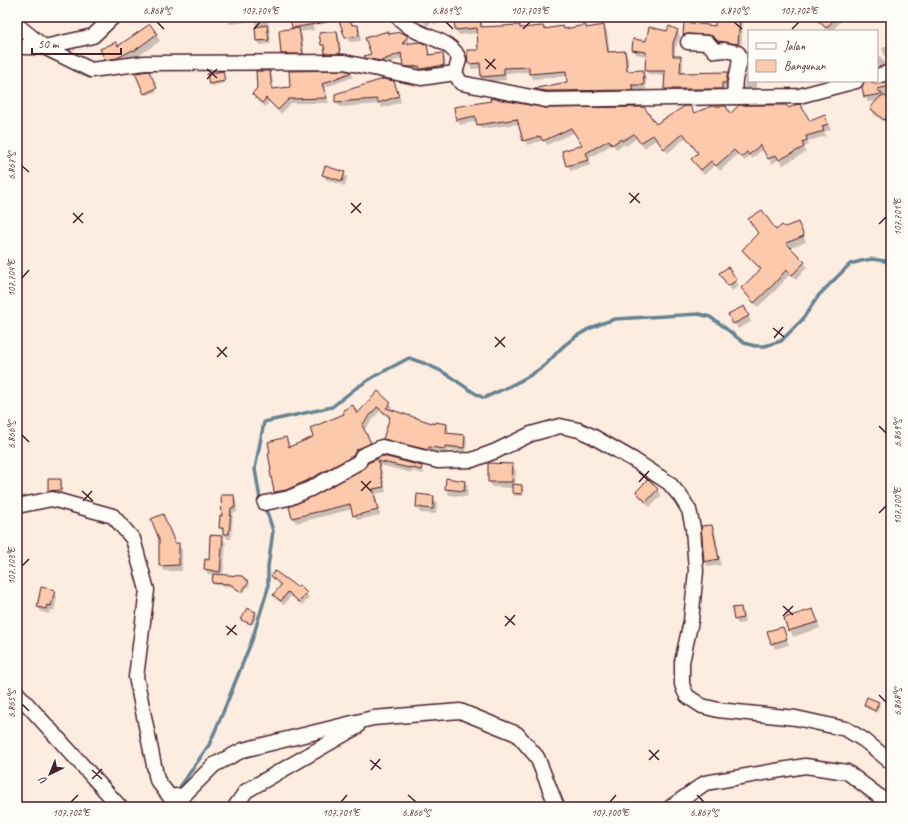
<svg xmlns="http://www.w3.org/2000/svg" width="908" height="824" font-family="Caveat,sans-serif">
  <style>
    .shadow { fill: #0003 }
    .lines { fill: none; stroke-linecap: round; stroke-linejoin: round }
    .stream { stroke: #668392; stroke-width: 3.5 }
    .building { fill: #fcc9ad; stroke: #4a1f2b }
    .minor-casing { stroke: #4a1f2b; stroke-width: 17 }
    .minor { stroke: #fdfcf7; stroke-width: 14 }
    .ticks { fill: none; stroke: #4a1f2b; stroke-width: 1.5 }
    .neatline { fill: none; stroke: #4a1f2b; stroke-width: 1.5 }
    .ticks-label { font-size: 10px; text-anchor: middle; fill: #4a1f2b }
  </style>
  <rect width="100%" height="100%" fill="#fdede1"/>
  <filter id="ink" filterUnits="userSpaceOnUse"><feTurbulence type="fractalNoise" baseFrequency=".025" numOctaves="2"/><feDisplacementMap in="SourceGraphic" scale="8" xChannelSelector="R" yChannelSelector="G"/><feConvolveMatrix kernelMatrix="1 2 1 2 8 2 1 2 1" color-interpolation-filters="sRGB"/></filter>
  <g filter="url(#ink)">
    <g class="shadow">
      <path d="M227 17H268L271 44 260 45 257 40 255 21 230 24Z"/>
      <path d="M291 17H312L314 30 300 32 302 35 305 59H285L282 54 294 30Z"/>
      <path d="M339 17H351L353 26H357L360 30 361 41 349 42Z"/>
      <path d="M419 17H443L436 25 432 22 427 26Z"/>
      <path d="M458 17H481L483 27 519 26 521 29 564 30 585 27 587 29 604 26 607 31 610 53 625 52 628 57 629 72 643 71 646 77V90H633L636 95 536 94 534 89 569 83 568 76 533 79 530 72 506 73V80L485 82 482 77 481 68 472 69 469 64 479 51 478 33 459 35 456 30Z"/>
      <path d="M716 17H736V19H740L743 24 741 49 722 46 716 41 712 40 687 39 684 34 716 27Z"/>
      <path d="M812 17H845L832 31H828Z"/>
      <path d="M150 25 160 41 138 56 137 55 120 64 109 65 106 59 118 47Z"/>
      <path d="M891 28V70L877 74V57L880 56 883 61 887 62 882 48 890 45 885 30Z"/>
      <path d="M677 30 680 36 675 49V57H680L683 62V74L728 73 731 78 729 87H724V93L668 94 665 89 666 76 649 75 646 70V56L636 54 633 49 668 32Z"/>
      <path d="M337 32 339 36 342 58H329L326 49H324L322 45Z"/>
      <path d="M401 33 408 38 410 42 408 44 426 46 430 55 442 54 445 58 446 69 423 73 422 70 413 71 406 70 404 65 403 58 384 65 368 62 366 57 372 54 389 35Z"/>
      <path d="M270 72 272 76 274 90 291 88 343 72 351 73 353 77 324 88 329 103H291L281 114 269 102 265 107 256 98 253 94Z"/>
      <path d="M747 73H749V81H757V93H747L744 88Z"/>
      <path d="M150 75 157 91 146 96 145 93Z"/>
      <path d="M224 75 225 83 212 86 210 83Z"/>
      <path d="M865 81H872V84L879 85 891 82V122L888 125 874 114 871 109 879 101 868 102 865 96Z"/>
      <path d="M393 82 397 88 401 102 382 108 380 104 340 107 336 102Z"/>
      <path d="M455 108 546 110 656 126 694 114 730 115 810 122 825 117 831 130 824 132 826 136 808 141 809 145 804 147 806 152 783 165 779 159 772 164 763 149 752 159 750 156 745 161 738 154 720 171 715 165 704 175 692 160 699 153 686 137 668 153 656 140 644 148 637 138 626 146 625 144 616 149 613 144 589 158 591 165 570 171 563 152 583 146 575 132 547 145 544 140 527 145 519 124 481 129 477 121 460 125 457 119Z"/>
      <path d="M344 173 347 178 345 186 327 180 323 175Z"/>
      <path d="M800 228 806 242 790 248 804 262 807 267 796 280 789 275 777 289 758 307 745 294 742 289 761 270 746 255 743 250 776 231 784 229Z"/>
      <path d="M724 279 736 281 739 286 732 291Z"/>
      <path d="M744 307 751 322 738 329 730 315Z"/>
      <path d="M378 392 390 404 392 408 390 410 436 425H447L449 429 448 434 465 436 467 441 466 452 447 450V453L431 451V453L387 443 385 439 390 419 380 411 364 430 373 447 309 486 277 496 275 492 271 471 286 439 290 448 357 416Z"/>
      <path d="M379 459 421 467 424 472V474L412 471V473L380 465 386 492 375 494 380 515 357 520 353 509 296 523 293 518 314 497 378 462Z"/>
      <path d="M512 465 516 471 515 486H521L523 488V496H515L513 493V488L492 487 489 481Z"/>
      <path d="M60 480 62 483V493H50L49 490Z"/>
      <path d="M648 481 658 490 661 496 650 507 640 498 637 492Z"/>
      <path d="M465 482 468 487 467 497 449 495 446 489Z"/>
      <path d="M233 496 236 500 237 512 233 513 231 539H227L224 532 220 528 223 517Z"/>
      <path d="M433 497 437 503 436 514 420 513 417 507Z"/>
      <path d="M163 515 175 544H178L182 550V571H164L160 565Z"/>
      <path d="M712 526 715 531 721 565 708 567 705 561Z"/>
      <path d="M222 537 226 543 223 576 248 583 250 585 242 594 233 587 215 585 213 583V575L208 574 205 569Z"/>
      <path d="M891 557V570L886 563Z"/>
      <path d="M272 576 306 593 309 598 302 605 291 596 284 605 277 600 274 595 281 586Z"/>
      <path d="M54 591 57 597 54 611 50 610 49 614 41 612 38 606Z"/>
      <path d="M741 608 743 613 745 623 738 624 735 619Z"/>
      <path d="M248 609 256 613 257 616 253 624 242 620Z"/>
      <path d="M813 610 820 628 793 637 786 619Z"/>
      <path d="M782 628 789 645 775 649 772 643Z"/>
      <path d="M878 703 880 706 877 713 866 708 865 705Z"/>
    </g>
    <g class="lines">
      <g class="stream">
        <path d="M180 792V787L209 745 224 710 252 640 268 588V567L273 531 268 515 260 499 255 469 264 422 332 407 356 388 375 376 409 358C419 361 429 365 439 370 455 378 468 391 484 398 504 389 527 379 544 366 552 359 558 350 566 344 580 332 597 324 615 319L699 314 710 317 719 323 744 343 755 346H765L781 341 802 320 819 295 850 264 861 261 872 259 891 262"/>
        <path d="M181 798V807"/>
      </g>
    </g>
    <g class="building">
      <path d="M290 17H326L327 22 292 28Z"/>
      <path d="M338 17H347L349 22 351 21 352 25H358L359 36 345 38Z"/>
      <path d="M454 17H480L481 27 520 25V28L543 26 544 29 563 26 564 29 586 25V28L604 25 608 52 625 51 627 71 643 70 644 85H631L634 90 547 91 532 89 567 82 566 71 529 74V67L504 68V75L481 77 480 63 468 64 467 50H478L477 28 455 30Z"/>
      <path d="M715 17 740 18 738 44 718 41 712 36 709 35 688 34 683 35 684 22 715 26Z"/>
      <path d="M815 17H837L826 28Z"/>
      <path d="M150 24 157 34 134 51 133 50 117 58 105 60 100 49 116 42 118 46Z"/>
      <path d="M267 25 269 40 256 41 255 27Z"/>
      <path d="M669 26 678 30 673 43V56H681L680 73 728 72 726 83H722V89H664L665 71H645L646 52 632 50 633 39 646 41 649 27 667 31Z"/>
      <path d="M299 28 303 54H281L279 30Z"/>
      <path d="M337 31 340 54H325L324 45H321L319 33Z"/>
      <path d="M388 31 389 34 401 32 408 36 402 44 420 42 427 45 429 55 443 53 444 65 421 69H420L419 66 410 67 403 66 401 53 381 61 365 58 364 56 371 54 365 38Z"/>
      <path d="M343 70 352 72 322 84 327 98 289 99 278 110 266 98 262 103 252 94 257 88 256 71H270L272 89 290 87 289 71Z"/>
      <path d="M149 71 157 88 144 94 135 73Z"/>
      <path d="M223 71 225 81 209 84 207 74Z"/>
      <path d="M383 79 394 81 399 96 378 103 377 99 335 102V94Z"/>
      <path d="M864 81H870L875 84 890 81 891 86 877 89 882 94 864 97 862 87Z"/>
      <path d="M881 96H885L891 102 887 105 891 109V113L884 120 870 108Z"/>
      <path d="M490 98 546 108 644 107 656 124 685 106H690L694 113 712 106H726L730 114 739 105H786L789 108 795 105 800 104 810 121 825 115 828 124 822 126 824 131 806 136 807 140 802 142 804 147 779 160 776 155 768 159 760 145 749 155 747 152 741 157 734 150 716 166 711 161 701 170 691 159 698 153 683 133 664 149 653 135 640 143 634 134 622 141 621 139 612 145 609 140 586 153 589 160 566 166 562 151 582 145 571 128 543 141 540 136 523 141 517 119 477 125 475 116 456 120 454 107 491 101Z"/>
      <path d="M325 166 345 172 342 181 322 175Z"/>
      <path d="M762 210 776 230 782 225 785 227 798 222 804 236 786 243 805 262 792 275 786 270 774 284 754 303 741 288 761 269 742 250 758 233 748 219Z"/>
      <path d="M728 267 737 280 728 286 719 273Z"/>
      <path d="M744 306 749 316 733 324 728 314Z"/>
      <path d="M378 391 391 403 386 408 435 424V422L447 424 446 433 465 435 464 448 445 446V449L429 447 428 450 383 439 390 417 377 407 362 425 371 443 358 449 353 456 306 481 286 490 274 492 270 471 271 470 268 453H270L268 442 286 437 289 447 313 437 310 428 344 414 343 410 353 405 357 414Z"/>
      <path d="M383 456 422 466 421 470 410 467 409 468 378 461 384 487 373 489 378 510 353 516 350 504 292 518 289 507 314 496 363 469 368 463 377 459V460L378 458Z"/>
      <path d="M488 463 513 464 512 482H488Z"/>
      <path d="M446 478 465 481 464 491 445 489Z"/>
      <path d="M48 479H61V490L48 491Z"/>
      <path d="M648 479 658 489 646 502 636 492Z"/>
      <path d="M512 484 522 485V494L512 493Z"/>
      <path d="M417 494 434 496 433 509 416 507Z"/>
      <path d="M221 495H234L235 508H231L229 534H223V528H219L220 515 222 516Z"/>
      <path d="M163 514 175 543H179V565L159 566V539L151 519Z"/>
      <path d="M712 525 719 559 704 562 701 526Z"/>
      <path d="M210 535 223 536 220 572 204 569 205 559 209 560Z"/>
      <path d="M275 571 297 587 299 585 307 593 299 602 288 592 281 601 273 595 281 585 271 576Z"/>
      <path d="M213 574 242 576 249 582 241 592 230 584 212 583Z"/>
      <path d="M41 587 55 590 51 606 47 605 46 609 37 607Z"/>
      <path d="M741 607 743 618 734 620 732 608Z"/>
      <path d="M247 608 256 612 251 624 241 620Z"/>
      <path d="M813 609 818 622 788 631 784 618Z"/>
      <path d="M783 627 787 639 771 644 767 631Z"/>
      <path d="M867 697 879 702 875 711 864 705Z"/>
    </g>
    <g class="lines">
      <defs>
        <g id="minor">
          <path d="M398 17C403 22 407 26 413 29 427 38 454 41 459 60L455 73"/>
          <path d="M17 25 44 47 91 70 145 63 344 62 421 78 455 73 461 83 546 100 799 96 856 81"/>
          <path d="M688 42 708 43 715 51 725 50 738 53C743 62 736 71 735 81 734 86 735 92 735 97"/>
          <path d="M17 47H44L93 36 113 17"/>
          <path d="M877 76 891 72"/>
          <path d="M265 503 289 498 310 489 359 462 362 456 382 447 438 461 472 460 496 451 531 434 560 426 579 430 592 436 634 460 669 483 681 497 689 510 693 528 696 571 691 621 682 662V684L684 690 687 696 702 706 718 710 796 718 846 729 864 740 891 762"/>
          <path d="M17 506 52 499 113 516 133 539 147 590 136 677 157 780 170 797 184 795 214 765 243 750 373 718 460 711 517 734 537 757 557 807"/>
          <path d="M17 693 120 807"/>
          <path d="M235 807 246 791 357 727"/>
          <path d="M671 807 705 783 805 766 847 772 888 803 891 804"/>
        </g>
      </defs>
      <use href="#minor" class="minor-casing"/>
      <use href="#minor" class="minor"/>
    </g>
  </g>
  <path class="ticks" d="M157 22 164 29M446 22 453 29M734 22 742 29M254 29 260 22M523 29 530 22M792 29 799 22M485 59 496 69M207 69 217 78M486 69 495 59M207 79 217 69M22 166 29 172M629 193 640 203M351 203 361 213M630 203 639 193M73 213 83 223M351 213 361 203M73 223 83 213M879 224 886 217M22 278 29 270M773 328 784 337M495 337 505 347M774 338 783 327M217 347 227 357M495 347 505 337M217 357 227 347M879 426 886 433M22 435 29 442M639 472 649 481M361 481 371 491M639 482 649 471M82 491 93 501M361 491 371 481M83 501 92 491M879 513 886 506M22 566 29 559M783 606 793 615M505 616 515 625M783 616 793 606M226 626 237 635M505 626 515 615M227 635 236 625M879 695 886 702M22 704 29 711M649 750 659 760M370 760 381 769M649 760 659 750M92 770 102 779M371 770 380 759M92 779 102 769M408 795 416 802M697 795 704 802M71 802 78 795M341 802 347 795M610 802 616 795"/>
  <rect width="908" height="824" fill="none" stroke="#fdfcf7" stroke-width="44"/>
  <rect x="748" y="30" width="130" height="52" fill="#fdfcf7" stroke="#b5a4a5"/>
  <rect x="756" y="43" width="20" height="6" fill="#fdfcf7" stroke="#b5a4a5"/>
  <text x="784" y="50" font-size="12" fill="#4a1f2b">Jalan</text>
  <rect x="756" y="60" width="20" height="12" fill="#fcc9ad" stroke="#b5a4a5"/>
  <text x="784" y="70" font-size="12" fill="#4a1f2b">Bangunan</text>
  <g transform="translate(50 774) rotate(223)" stroke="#fdfcf7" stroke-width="3" paint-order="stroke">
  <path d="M0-3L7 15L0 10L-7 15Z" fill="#4a1f2b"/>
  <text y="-6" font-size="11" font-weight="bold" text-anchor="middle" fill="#4a1f2b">U</text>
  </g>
  <path d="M32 48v6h89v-6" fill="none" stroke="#4a1f2b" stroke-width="2"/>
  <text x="38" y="48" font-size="12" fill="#4a1f2b" stroke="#fdfcf7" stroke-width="3" paint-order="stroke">50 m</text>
  <rect x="22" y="22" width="864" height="780" class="neatline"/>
  <g class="ticks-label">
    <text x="157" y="14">6.868°S</text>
    <text x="260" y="14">107.704°E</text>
    <text x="446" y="14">6.869°S</text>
    <text x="530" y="14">107.703°E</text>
    <text x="734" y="14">6.870°S</text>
    <text x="799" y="14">107.702°E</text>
    <text transform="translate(11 166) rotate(-90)" y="4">6.867°S</text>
    <text transform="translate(897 217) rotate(-90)" y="4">107.701°E</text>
    <text transform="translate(11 278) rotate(-90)" y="4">107.704°E</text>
    <text transform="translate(897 433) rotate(-90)" y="4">6.869°S</text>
    <text transform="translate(11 435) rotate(-90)" y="4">6.866°S</text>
    <text transform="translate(897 506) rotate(-90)" y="4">107.700°E</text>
    <text transform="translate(11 566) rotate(-90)" y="4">107.703°E</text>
    <text transform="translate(897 702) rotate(-90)" y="4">6.868°S</text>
    <text transform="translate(11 704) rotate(-90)" y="4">6.865°S</text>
    <text x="71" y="816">107.702°E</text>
    <text x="341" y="816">107.701°E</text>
    <text x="416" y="816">6.866°S</text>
    <text x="610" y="816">107.700°E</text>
    <text x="704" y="816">6.867°S</text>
  </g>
</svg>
